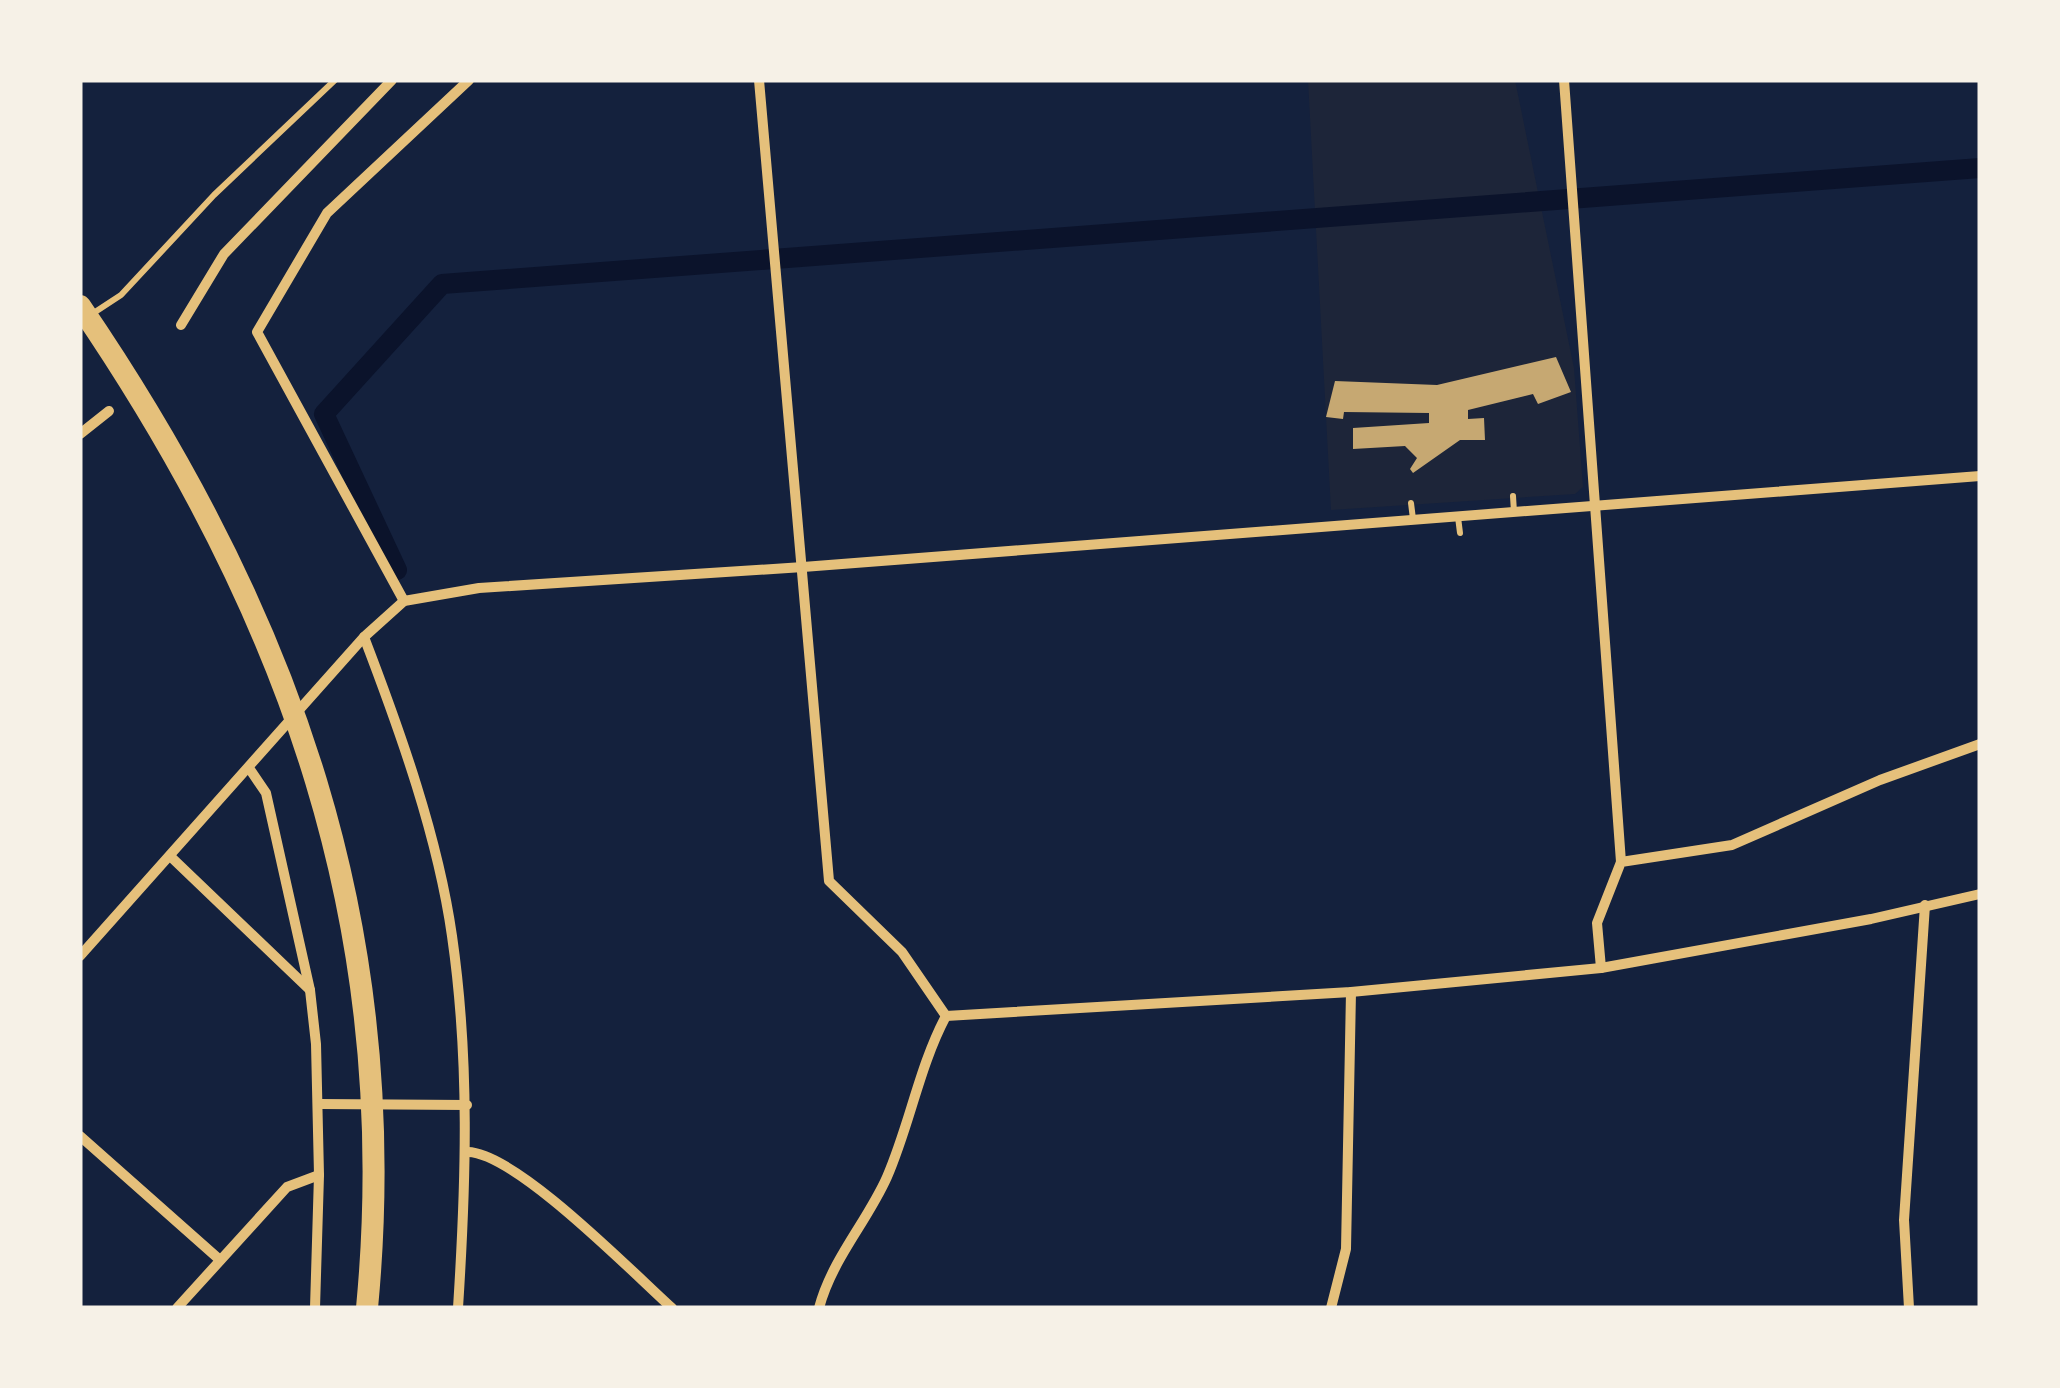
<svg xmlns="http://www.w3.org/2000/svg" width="2060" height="1388" font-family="'Source Sans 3',sans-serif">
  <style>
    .green { fill: #1d2539 }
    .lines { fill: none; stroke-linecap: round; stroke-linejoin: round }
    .canal { stroke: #0b132b; stroke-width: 20 }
    .building { fill: #c6a872 }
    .service { stroke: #e5c07b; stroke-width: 6 }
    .minor { stroke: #e5c07b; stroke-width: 10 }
    .motorway { stroke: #e5c07b; stroke-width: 22 }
  </style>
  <rect width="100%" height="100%" fill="#14213d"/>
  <path class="green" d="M1308 80H1515L1574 368 1583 487 1575 494 1331 510Z"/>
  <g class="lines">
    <path class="canal" d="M397 570 324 414 442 284 1980 168"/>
  </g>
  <path class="building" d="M1556 357 1571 392 1538 404 1533 394 1468 410V419L1484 418 1485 440H1460L1413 473 1410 469 1417 458 1405 446 1353 449V428L1429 423V413L1344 412 1343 419 1326 417 1335 381 1437 385Z"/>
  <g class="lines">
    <g class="service">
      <path d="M92 314 121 295 214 195 335 80"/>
      <path d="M1513 496 1514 512"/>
      <path d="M1411 503 1413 519"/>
      <path d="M1458 517 1460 533"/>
    </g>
    <g class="minor">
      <path d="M759 80 829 881 902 952 946 1016"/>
      <path d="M1564 80 1621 862"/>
      <path d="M181 325 224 254 392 80"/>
      <path d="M80 434 109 411"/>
      <path d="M404 601 257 332 327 213 469 80"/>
      <path d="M364 637C400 731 438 837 452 936 470 1061 466 1183 458 1308"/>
      <path d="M249 768 266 793 310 990 316 1044 319 1175 315 1308"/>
      <path d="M170 856 310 990"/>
      <path d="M80 956 364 637 404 601 479 588 803 567 1980 476"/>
      <path d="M1601 968 1597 923 1621 862 1732 845 1880 780 1980 744"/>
      <path d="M946 1016 1351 992 1601 968 1871 919 1980 894"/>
      <path d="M319 1104 467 1105"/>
      <path d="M80 1136 220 1260"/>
      <path d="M468 1152C516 1153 632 1272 672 1308"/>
      <path d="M177 1308 287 1187 319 1175"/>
      <path d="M819 1308C832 1259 867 1222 887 1177 910 1124 919 1067 946 1016"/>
      <path d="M1331 1308 1346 1249 1351 992"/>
      <path d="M1909 1308 1904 1220 1925 905"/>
    </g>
    <path class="motorway" d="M80 306C291 615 403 931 367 1308"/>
  </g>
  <rect width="2060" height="1388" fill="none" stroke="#f6f1e7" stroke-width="165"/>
</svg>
